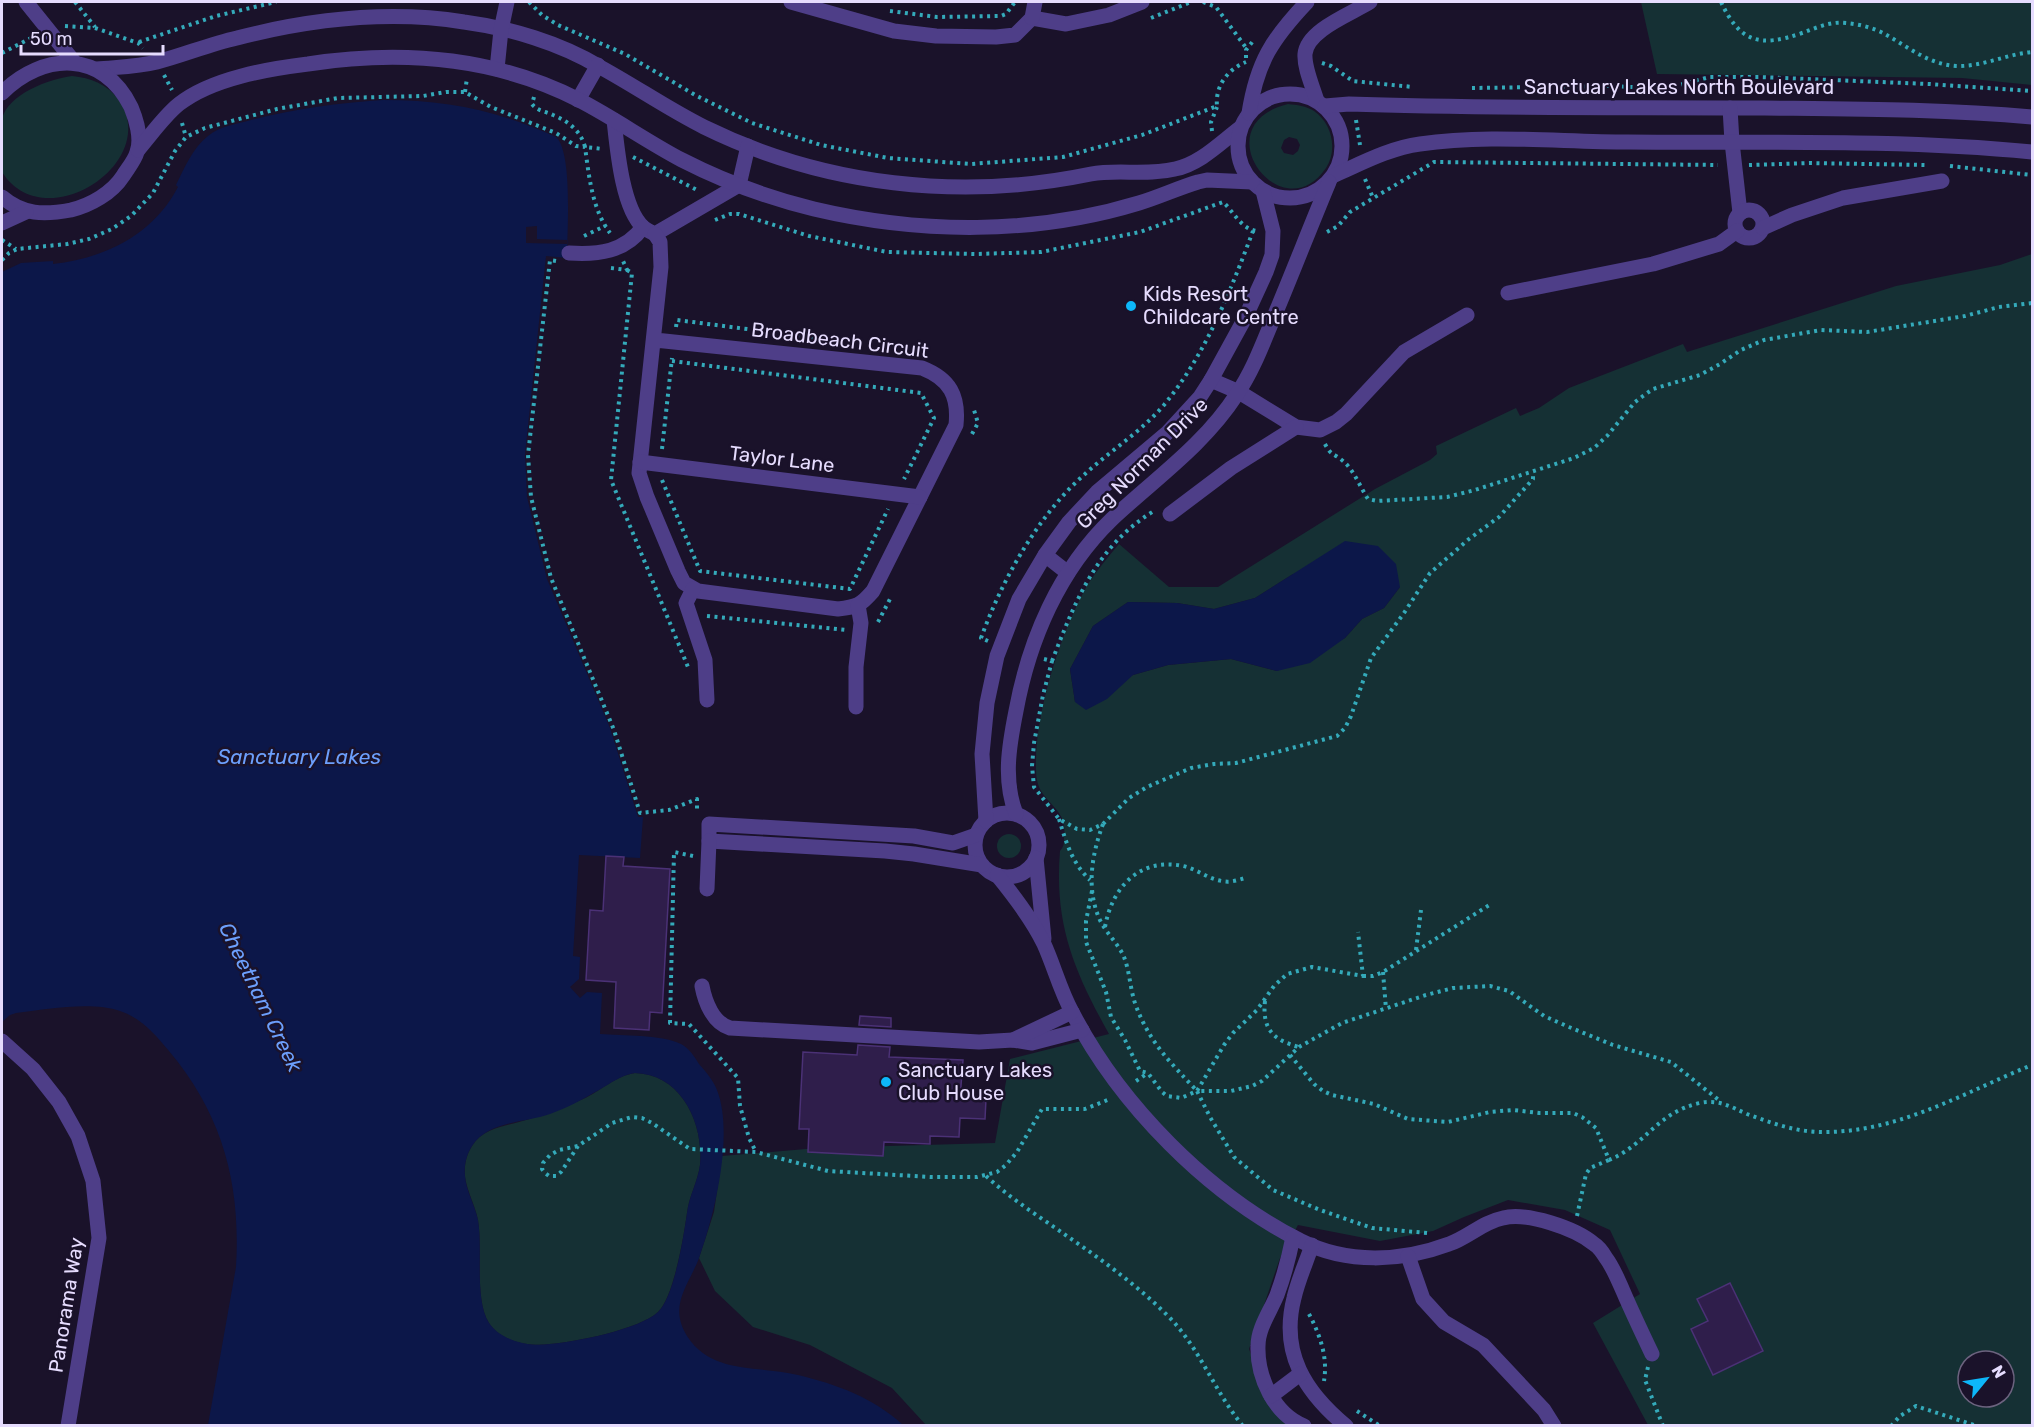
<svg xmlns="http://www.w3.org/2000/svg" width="2034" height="1427" font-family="Rubik,sans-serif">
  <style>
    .green { fill: #153034; fill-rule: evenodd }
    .water { fill: #0c1749; fill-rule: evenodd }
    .pier { fill: #1a122a }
    .building { fill: #2f1e4b; stroke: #4b3176; stroke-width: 1.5 }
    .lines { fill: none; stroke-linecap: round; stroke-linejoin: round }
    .path { stroke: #34aaba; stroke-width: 4; stroke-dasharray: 3 4.5; stroke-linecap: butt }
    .minor { stroke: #4e3e88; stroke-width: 15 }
    .poi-dot { fill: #0db7f9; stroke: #1a122a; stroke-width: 2 }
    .labels { text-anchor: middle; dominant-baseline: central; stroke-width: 5; stroke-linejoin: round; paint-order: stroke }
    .street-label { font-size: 20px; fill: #e6dcfe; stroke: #1a122a }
    .poi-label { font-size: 20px; fill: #e6dcfe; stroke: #1a122a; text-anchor: start }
    .water-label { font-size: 21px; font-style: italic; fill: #6c9ffc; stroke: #1a122a }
  </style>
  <rect width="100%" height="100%" fill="#1a122a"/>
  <g class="green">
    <path d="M1641 2H2032V85L1962 78 1657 74Z"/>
    <path d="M72 76C91 78 107 84 119 100 162 163 44 239 2 172 2 158 0 131 2 119 8 94 49 79 72 76Z"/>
    <path d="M1288 104C1297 105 1306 106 1314 111 1332 123 1338 150 1326 168 1282 233 1201 125 1288 104ZM1289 137 1297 139 1300 145 1298 151 1293 155 1284 153 1281 148 1284 140Z"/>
    <path d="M2032 254V1425H1648L1593 1323 1640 1294 1610 1230 1565 1210 1508 1200 1464 1217 1433 1231 1380 1241 1298 1225 1280 1258 1249 1349 1269 1401 1293 1425H926L892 1388 810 1345 753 1327 715 1291 699 1258 714 1212 722 1156 818 1148 995 1143 1010 1059 1109 1034C1074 971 1054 924 1060 851 1064 846 1064 844 1064 838 1067 813 1053 809 1041 791 1037 784 1036 776 1036 769 1034 715 1061 631 1088 584 1097 570 1108 557 1119 544L1169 587H1218L1375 489 1430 460 1437 454 1436 446 1516 408 1520 416 1539 408 1569 388 1683 344 1687 352 1896 286 2000 265ZM1293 574 1400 587 1384 608 1362 619 1345 638 1277 671 1231 659 1168 665 1133 675 1075 702 1070 669 1093 626 1128 602 1177 603 1214 609 1255 598ZM1968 1361H2004V1397H1968Z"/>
    <circle cx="1009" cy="846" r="12"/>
    <path d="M635 1073C681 1074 704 1123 700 1165 698 1181 689 1196 687 1213 684 1235 674 1297 658 1312 640 1329 576 1342 550 1344 530 1347 501 1342 489 1323 474 1300 483 1250 478 1220 475 1205 467 1191 465 1177 464 1166 466 1155 472 1146 483 1129 501 1127 519 1122 540 1116 563 1108 583 1099 601 1091 615 1076 635 1073Z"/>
  </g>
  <g class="water">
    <path d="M383 100C448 100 496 110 556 137 573 152 567 233 567 258L546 256 525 454 527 497 547 579 610 728 638 817H643L640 858 579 855 573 956 580 957 579 979 570 987 580 998 587 992 602 993 600 1034C623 1036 660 1034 681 1044 689 1048 694 1056 699 1064 706 1072 713 1080 717 1090 734 1133 715 1213 700 1255 691 1283 667 1304 687 1336 712 1375 758 1365 798 1375 836 1384 874 1398 903 1425H208L236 1267C241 1185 223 1115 169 1051 155 1034 141 1018 120 1011 92 1001 46 1009 16 1013L10 1015 2 1022V272L21 263 53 261V264C105 258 153 235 178 187L176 185C185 167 192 149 208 136 220 126 237 124 251 120 294 109 338 103 383 100ZM635 1073C681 1074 704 1123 700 1165 698 1181 689 1196 687 1213 684 1235 674 1298 658 1312 640 1329 576 1342 550 1344 530 1347 501 1341 489 1323 474 1299 483 1250 478 1220 475 1205 466 1191 465 1176 464 1166 466 1155 472 1146 488 1121 524 1123 550 1114 567 1108 583 1099 599 1090 611 1083 621 1075 635 1073Z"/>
    <path d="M1345 541 1378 546 1396 564 1400 587 1384 608 1362 619 1345 638 1310 663 1277 671 1231 659 1168 665 1133 675 1107 699 1086 710 1075 702 1070 669 1093 626 1128 602 1177 603 1214 609 1255 598Z"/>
  </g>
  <path class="pier" d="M537 226V239L567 240V244L526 243V227Z"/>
  <g class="building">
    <path d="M606 856 624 857 623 866 670 869 662 1013 650 1012 649 1030 614 1028 616 982 586 980 590 910 603 911Z"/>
    <path d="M860 1016 891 1018V1027L859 1025Z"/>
    <path d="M858 1045 890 1047 889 1057 963 1060 960 1098 986 1099 985 1119 960 1118 959 1137 930 1136V1144L884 1142 883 1156 808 1152 809 1129H799L803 1052 857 1055Z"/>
    <path d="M1730 1283 1763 1351 1713 1375 1691 1329 1708 1321 1697 1299Z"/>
  </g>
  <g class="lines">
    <g class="path">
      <path d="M75 2 95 27"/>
      <path d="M529 2 542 15 558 25 625 54 697 96 752 123 821 145 888 158 971 164 1063 157 1142 135 1217 106C1215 86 1228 69 1246 62"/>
      <path d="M1203 2 1216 7 1247 49"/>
      <path d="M1721 2C1740 42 1759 48 1802 33 1816 28 1830 21 1846 23 1858 24 1870 27 1881 32 1906 45 1927 64 1956 66 1982 67 2007 54 2032 52"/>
      <path d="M890 11 937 17 1001 16 1006 14 1015 2"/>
      <path d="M1151 18 1191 2"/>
      <path d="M65 26 95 28 138 43 143 48"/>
      <path d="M139 42 216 16 276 2"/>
      <path d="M2 53 33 37"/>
      <path d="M1246 58V50L1253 41"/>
      <path d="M1322 63 1331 66 1353 81 1413 87"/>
      <path d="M164 75 172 90"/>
      <path d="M1472 88 1614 86 1664 89 1710 77H1759L1929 84 2032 91"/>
      <path d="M465 92 467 78"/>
      <path d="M534 97 532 104C537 111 545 111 553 115 568 121 581 131 585 147L603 149"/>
      <path d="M1356 120 1360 145"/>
      <path d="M182 123 186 137"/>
      <path d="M1212 131 1211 122 1217 107"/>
      <path d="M633 157 699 191"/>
      <path d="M1749 165 1809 163 1928 165"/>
      <path d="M1950 166 2032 175"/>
      <path d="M1365 179 1373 198"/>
      <path d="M715 220 730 214H739L809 236 887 252 975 254 1041 252 1140 232 1223 202C1234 212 1241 229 1257 231"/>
      <path d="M1327 232 1338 226 1350 212 1434 162 1718 165"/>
      <path d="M584 236 605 226"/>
      <path d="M2 240 16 249"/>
      <path d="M2 260 9 253 17 249 67 244 89 239 112 229 131 216 153 193 175 151 186 137 205 128 277 109 338 98 423 96 446 92H465L491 107 556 133 576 146 585 147C589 176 592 209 610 233"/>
      <path d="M556 261 550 260 528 455 531 497 551 578 614 730 640 813 669 810 697 799V812"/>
      <path d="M611 268 627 270 623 261"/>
      <path d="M627 270 632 273 611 480 688 667"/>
      <path d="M676 327 677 320 832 340"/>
      <path d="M672 361 921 393 934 418 904 479"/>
      <path d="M972 434 978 423 974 410"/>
      <path d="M1325 444C1331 456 1334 453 1343 461 1354 470 1360 487 1368 499L1377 501 1447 497 1475 490 1574 458 1594 448 1607 436 1635 402 1643 396 1653 389 1700 375 1720 364 1741 350 1764 340 1821 330 1867 332 1965 316 1999 307 2032 303"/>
      <path d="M662 449 672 358"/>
      <path d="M662 480 700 571 850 589 888 509"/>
      <path d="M707 616 846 630"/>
      <path d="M878 622 890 599"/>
      <path d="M988 641 981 638C1002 580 1038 515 1085 474 1111 450 1141 432 1164 405 1206 354 1230 292 1253 231"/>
      <path d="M1044 659 1052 661 1043 695 1034 743 1032 766 1034 787 1059 819 1077 829 1090 830 1103 824 1129 798 1147 787 1191 768 1214 764 1236 763 1337 736 1345 728 1351 716 1371 658 1404 613 1430 573 1469 539 1499 517 1533 479V472"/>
      <path d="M1052 661C1075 602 1096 546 1154 511"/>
      <path d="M1059 819C1066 842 1072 863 1090 880"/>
      <path d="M1103 824C1092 854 1086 887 1099 918 1105 932 1118 943 1124 957 1130 972 1130 990 1136 1006 1150 1043 1170 1062 1197 1091"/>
      <path d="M693 856 674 852 670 1023 689 1024 738 1078 740 1106 749 1138 756 1152"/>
      <path d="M1092 891 1086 921V942L1106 992 1111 1017 1125 1040 1140 1071 1148 1073 1162 1092 1167 1096 1181 1098 1188 1095 1197 1091 1224 1045 1233 1033 1257 1010 1274 986 1287 974 1312 967 1363 976 1358 932"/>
      <path d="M1105 927C1112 887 1140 857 1183 866 1197 869 1208 879 1222 881 1230 883 1238 880 1245 878"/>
      <path d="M1416 950 1421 910"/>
      <path d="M1383 972 1386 1009"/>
      <path d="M1363 976H1373L1383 972 1491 904"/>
      <path d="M1265 1001C1262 1029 1273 1040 1299 1047"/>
      <path d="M1290 1055 1314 1084 1323 1091 1332 1095 1374 1104 1408 1119 1448 1122 1490 1112 1513 1110 1539 1113H1573L1582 1117 1596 1128 1609 1160C1646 1145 1657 1112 1700 1103 1719 1099 1731 1107 1747 1114 1771 1123 1796 1132 1822 1132 1898 1133 1965 1092 2032 1065"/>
      <path d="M1136 1081 1148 1073"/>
      <path d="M578 1146 561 1172 556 1176H549L545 1173 542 1169 543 1163 550 1155 559 1150 578 1146 612 1123 632 1117 642 1118 652 1123 690 1149 756 1152 828 1171 931 1177H977L997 1172 1006 1165 1017 1152 1042 1109H1085L1110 1099"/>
      <path d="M986 1176C1011 1199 1040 1217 1067 1236 1102 1260 1138 1286 1168 1316 1200 1348 1214 1391 1243 1426"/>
      <path d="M1577 1216 1586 1174 1590 1168 1609 1160"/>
      <path d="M1427 1233 1372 1228 1320 1210 1273 1190 1234 1157 1210 1117 1197 1091H1231L1252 1086 1262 1081 1299 1047 1342 1023 1426 995 1453 988 1490 986 1509 991 1544 1016 1569 1027 1613 1045 1671 1062 1720 1101"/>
      <path d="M1309 1314C1320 1335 1328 1357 1324 1381"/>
      <path d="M1648 1367 1645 1380 1663 1426"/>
      <path d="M1357 1411 1380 1426"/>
      <path d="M1891 1426 1900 1416 1916 1406 1977 1426"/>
    </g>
    <g class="minor">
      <path d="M26 2 75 63"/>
      <path d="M791 2 894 31 936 36 996 37 1015 35 1032 18 1066 24 1109 15 1142 2"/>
      <path d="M1032 18 1035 2"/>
      <path d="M97 69C117 67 137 67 157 62 184 55 210 44 237 38 311 19 388 10 464 22 510 28 560 43 600 67 635 86 668 109 704 127 824 186 961 201 1091 174 1118 169 1147 176 1175 169 1200 164 1220 143 1240 128"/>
      <path d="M497 69 501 30 507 2"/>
      <path d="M2 93C43 52 103 50 131 107 136 119 142 139 137 152 135 160 128 168 123 176 112 193 91 205 71 210 44 215 23 215 2 197"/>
      <circle cx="1290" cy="146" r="52"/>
      <path d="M578 100 598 65"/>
      <path d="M1317 101C1313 87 1304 68 1305 54 1307 30 1351 14 1370 2"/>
      <path d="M1325 106 1349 104C1488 109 1626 107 1764 108 1854 109 1943 109 2032 117"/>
      <path d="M1730 108 1732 142 1740 213"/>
      <path d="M1249 113C1257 62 1272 39 1307 2"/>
      <path d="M614 120C617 147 622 208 643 227 646 230 651 232 655 234L739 185 748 146"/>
      <path d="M138 150C151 135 164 116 179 104 212 78 268 69 308 64 400 50 495 57 579 100 614 118 646 141 682 160 723 181 769 198 814 209 920 234 1034 235 1139 203 1159 197 1178 188 1198 182L1207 180 1252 182"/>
      <path d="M1335 175C1362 163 1390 148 1420 144 1488 134 1559 142 1628 142 1763 143 1898 139 2032 152"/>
      <circle cx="1749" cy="224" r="14"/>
      <path d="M2 223 26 212"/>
      <path d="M1763 228 1792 215 1843 198 1942 181"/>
      <path d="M569 253C598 255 625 252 643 227"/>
      <path d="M1508 293 1653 264 1719 244 1737 231"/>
      <path d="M655 340 922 368C950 379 959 396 956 425L873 591C861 605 857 607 838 609L698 591 684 583 678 571 647 497 639 473 661 267 660 242 655 234"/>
      <path d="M1211 380 1239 392 1296 427 1320 430 1336 422 1346 414 1404 352 1467 315"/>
      <path d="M640 462 920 497"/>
      <path d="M1170 514 1231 468 1296 427"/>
      <path d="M1045 555 1068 573"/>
      <path d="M693 589 686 603 705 660 707 700"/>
      <path d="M856 707V667L861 623 858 605"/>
      <circle cx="1007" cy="845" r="32"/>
      <path d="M1016 814C1003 780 1009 746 1016 711 1029 640 1059 570 1112 519 1156 478 1204 445 1237 394 1254 369 1264 340 1276 312 1294 269 1311 225 1329 182"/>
      <path d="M986 821 982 754 987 703 997 656 1019 599 1045 555 1069 522 1097 492 1167 433 1200 397 1211 380 1245 318 1266 272 1272 255 1273 231 1263 191"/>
      <path d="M976 835 953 843 914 836 709 824V841L885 851 914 854 982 865"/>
      <path d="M1036 858 1044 939"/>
      <path d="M997 875C1015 897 1032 919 1044 944 1054 966 1060 990 1072 1012 1120 1105 1208 1194 1301 1241 1347 1264 1401 1262 1449 1244 1467 1238 1483 1222 1503 1218 1527 1212 1575 1228 1594 1244 1599 1247 1603 1253 1606 1258 1613 1267 1618 1280 1623 1291 1632 1312 1642 1333 1652 1354"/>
      <path d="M707 889 709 841"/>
      <path d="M702 986C705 1002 713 1023 730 1028L979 1042 1013 1040 1032 1043 1082 1030"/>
      <path d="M1013 1040 1072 1012"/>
      <path d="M2 1041 33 1069 59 1102 78 1136 93 1181 99 1238 68 1426"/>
      <path d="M1293 1237C1289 1257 1284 1276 1277 1295 1270 1312 1258 1328 1258 1346 1257 1377 1274 1414 1304 1426"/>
      <path d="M1312 1245C1306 1263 1298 1280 1294 1298 1280 1353 1305 1392 1346 1426"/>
      <path d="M1408 1256 1423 1299 1444 1322 1483 1345 1544 1410 1554 1426"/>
      <path d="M1271 1396 1300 1374"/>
    </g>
  </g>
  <g class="poi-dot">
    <circle cx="1131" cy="306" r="6"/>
    <circle cx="886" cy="1082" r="6"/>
  </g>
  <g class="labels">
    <g class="street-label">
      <text x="1679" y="87">Sanctuary Lakes North Boulevard</text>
      <text transform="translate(840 340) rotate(7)">Broadbeach Circuit</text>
      <text transform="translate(782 459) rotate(7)">Taylor Lane</text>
      <text transform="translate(1142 463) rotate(-45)">Greg Norman Drive</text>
      <text transform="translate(66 1305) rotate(-81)">Panorama Way</text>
    </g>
    <g class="poi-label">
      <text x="1143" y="294">Kids Resort<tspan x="1143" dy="23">Childcare Centre</tspan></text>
      <text x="898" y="1070">Sanctuary Lakes<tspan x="898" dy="23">Club House</tspan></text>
    </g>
    <g class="water-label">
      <text x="299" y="756">Sanctuary Lakes</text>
      <text transform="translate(261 997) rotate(64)">Cheetham Creek</text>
    </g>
  </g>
  <rect width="2034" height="1427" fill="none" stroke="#e6dcfe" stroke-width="6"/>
  <g transform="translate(1986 1379) rotate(60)"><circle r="28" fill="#1a122a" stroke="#6c637f" stroke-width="1.5"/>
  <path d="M0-4.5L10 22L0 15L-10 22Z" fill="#0db7f9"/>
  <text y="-9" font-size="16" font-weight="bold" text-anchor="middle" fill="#e6dcfe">N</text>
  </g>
  <path d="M21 45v9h142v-9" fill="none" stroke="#e6dcfe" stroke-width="3"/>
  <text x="30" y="45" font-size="18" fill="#e6dcfe" stroke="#1a122a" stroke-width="4.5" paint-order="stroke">50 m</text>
</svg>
